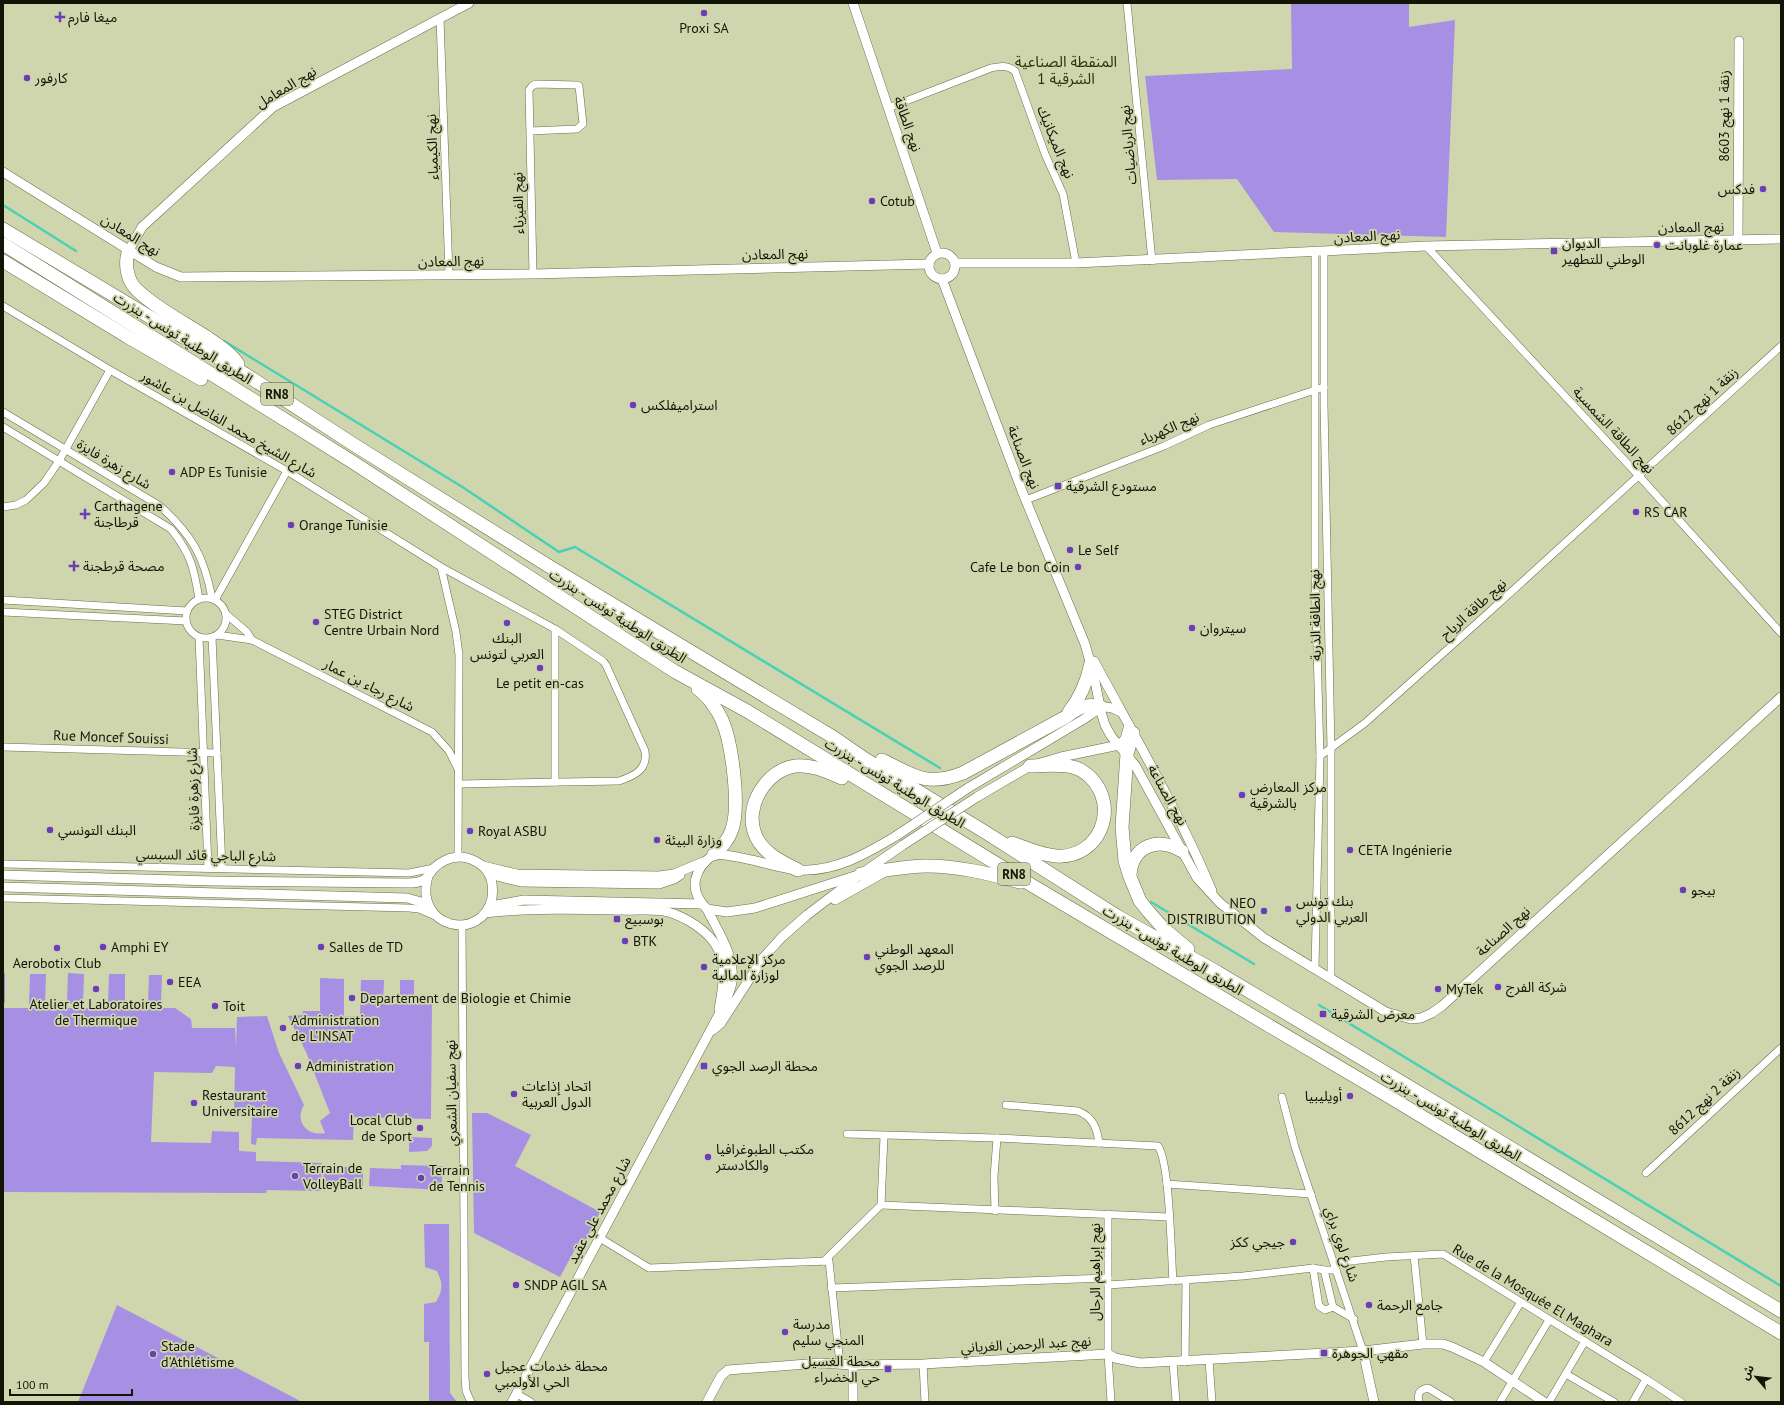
<svg xmlns="http://www.w3.org/2000/svg" width="1784" height="1405" font-family="'PT Sans','Noto Sans Arabic',sans-serif">
  <style>
    .green { fill: #a78fe3 }
    .lines { fill: none; stroke-linecap: round; stroke-linejoin: round }
    .stream { stroke: #49d1b4; stroke-width: 2.5 }
    .minor-casing { stroke: #676e48; stroke-width: 8 }
    .tertiary-casing { stroke: #676e48; stroke-width: 10 }
    .motorway-casing { stroke: #676e48; stroke-width: 14 }
    .minor { stroke: #fff; stroke-width: 7 }
    .tertiary { stroke: #fff; stroke-width: 9 }
    .motorway { stroke: #fff; stroke-width: 13 }
    .tertiary-bridge-casing { stroke: #676e48; stroke-width: 10; stroke-linecap: butt }
    .tertiary-bridge { stroke: #fff; stroke-width: 9 }
    .poi-dot { fill: #6b3eb6; stroke: #cfd6ae; stroke-width: 1.5 }
    .labels { text-anchor: middle; dominant-baseline: central; stroke-width: 3.5; stroke-linejoin: round; paint-order: stroke }
    .shield { fill: #cfd6ae; stroke: #4b4f38; stroke-width: 1 }
    .shield-label { font-size: 13px; font-weight: bold; fill: #121506 }
    .poi-label { font-size: 14px; fill: #121506; stroke: #cfd6ae; text-anchor: start }
    .street-label { font-size: 14px; fill: #121506; stroke: #cfd6ae }
    .neighbourhood-label { font-size: 15px; fill: #2c310d; stroke: #cfd6ae }
  </style>
  <rect width="100%" height="100%" fill="#cfd6ae"/>
  <g class="green">
    <path d="M1291 3H1409V27L1455 20 1446 237 1274 232 1237 179 1157 180 1145 76 1292 69Z"/>
    <rect x="3" y="973" width="2" height="30"/>
    <path d="M68 973 84 974 83 1004H67Z"/>
    <path d="M30 974H46L45 1004H29Z"/>
    <path d="M109 974H125V1005L108 1004Z"/>
    <path d="M149 975H162L161 1003H148Z"/>
    <path d="M320 978 344 979V1016H360L361 980H384L383 1004H400V980H414V1000H432L431 1119 354 1117 353 1140 257 1138 256 1145 251 1144 252 1115 234 1116 235 1067 216 1066 212 1073 154 1072 151 1142 211 1143 212 1131 239 1132V1151L256 1152V1161L322 1163 321 1191 267 1190 266 1193 3 1192V1008H175L191 1019 192 1028H235L236 1048 237 1017 267 1016 279 1053 304 1105C294 1121 307 1137 325 1133L320 1121 330 1113 306 1052 288 1016 303 1015V1011H320Z"/>
    <path d="M472 1113H487L531 1135 515 1166 600 1212 585 1242 580 1240 560 1277 474 1233Z"/>
    <path d="M409 1137 432 1138V1146L427 1151 409 1152Z"/>
    <path d="M401 1165 442 1166V1190L369 1186 370 1168 401 1169Z"/>
    <path d="M324 1167H363V1189H323Z"/>
    <path d="M424 1224H449L450 1393 457 1402H429V1342H424V1304L436 1302C443 1290 443 1283 437 1271L425 1267Z"/>
    <path d="M117 1305 302 1402H78Z"/>
  </g>
  <g class="lines">
    <g class="stream">
      <path d="M3 205 76 251"/>
      <path d="M224 341 464 488 559 552 575 547 940 768"/>
      <path d="M1151 902 1254 964"/>
      <path d="M1319 1005 1781 1286"/>
    </g>
    <defs>
      <g id="minor">
        <path d="M1127 3 1152 261"/>
        <path d="M440 18 449 275"/>
        <path d="M888 108 991 68C1001 66 1007 65 1015 71L1045 154 1063 194 1076 263"/>
        <path d="M530 131 577 129 583 124 579 86 577 85 536 84 532 86 529 90 533 274"/>
        <path d="M1426 246 1639 476 1781 633"/>
        <path d="M1315 252V576L1320 756 1315 968"/>
        <path d="M1324 252V405L1331 749V977"/>
        <path d="M3 306 110 370 287 471 441 567 555 629 603 661 606 665 645 751C648 770 634 776 619 781L460 784"/>
        <path d="M3 412 160 506C192 535 204 556 212 598"/>
        <path d="M3 427 171 529C191 554 194 568 199 599"/>
        <path d="M1026 500 1164 446 1209 425 1324 387"/>
        <path d="M3 507 16 505 26 500 44 483 59 461 110 370"/>
        <path d="M441 567 456 632 459 655 458 857"/>
        <circle cx="206" cy="618" r="20"/>
        <path d="M3 600 187 611"/>
        <path d="M215 600 287 471"/>
        <path d="M3 612 186 621"/>
        <path d="M226 614 247 632 252 640"/>
        <path d="M217 635 252 640 432 732 449 751 458 769"/>
        <path d="M199 637 208 868"/>
        <path d="M212 637 222 868"/>
        <path d="M3 747 217 753"/>
        <path d="M1320 756 1365 723 1487 614 1781 346"/>
        <path d="M555 782V629"/>
        <path d="M3 864 409 873 434 868"/>
        <path d="M3 898 409 908 419 909 433 915"/>
        <path d="M462 925 465 1377 466 1391 471 1402"/>
        <path d="M1282 1097 1295 1147 1363 1351"/>
        <path d="M1006 1105 1078 1111C1093 1117 1097 1128 1099 1143"/>
        <path d="M847 1134 997 1138 1158 1146C1170 1163 1171 1255 1173 1281"/>
        <path d="M1646 1173 1781 1048"/>
        <path d="M1167 1184 1311 1194"/>
        <path d="M881 1205 1169 1217"/>
        <path d="M995 1211 994 1177 997 1138"/>
        <path d="M1108 1214V1354L1111 1402"/>
        <path d="M600 1238 649 1268 829 1261 840 1364"/>
        <path d="M1414 1256 1423 1344"/>
        <path d="M824 1261 881 1205 884 1136"/>
        <path d="M1334 1263 1386 1257 1443 1254 1646 1379 1681 1402"/>
        <path d="M1313 1268 1319 1306 1325 1310 1333 1307 1354 1319"/>
        <path d="M1324 1270 1333 1307"/>
        <path d="M1108 1285 1243 1276 1313 1268 1324 1270H1336"/>
        <path d="M831 1288 1108 1278"/>
        <path d="M1209 1360 1212 1402"/>
        <path d="M1173 1362 1176 1402"/>
        <path d="M1185 1362 1186 1281"/>
        <path d="M1484 1362 1521 1302"/>
        <path d="M923 1364 925 1402"/>
        <path d="M1566 1374 1614 1402"/>
        <path d="M517 1394 531 1402"/>
        <path d="M1419 1402C1417 1393 1419 1390 1428 1388L1451 1402"/>
        <path d="M1500 1402 1549 1320"/>
        <path d="M1549 1402 1585 1341"/>
        <path d="M1633 1402 1646 1379"/>
      </g>
      <g id="tertiary">
        <path d="M853 3 937 253"/>
        <path d="M3 172 156 267 181 277 533 274 929 264"/>
        <path d="M1738 240 1739 41"/>
        <path d="M129 250 142 227 273 107 469 3"/>
        <circle cx="942" cy="266" r="13"/>
        <path d="M955 263H1076L1426 246 1781 239"/>
        <path d="M942 279 1022 491 1085 644 1094 676 1101 712 1105 725 1111 736 1135 765 1197 878 1220 903 1264 938 1386 1012 1411 1019 1421 1018 1432 1013 1442 1006 1781 697"/>
        <path d="M1094 661C1135 737 1179 812 1212 891"/>
        <path d="M968 788 1084 719C1099 709 1103 702 1121 712"/>
        <path d="M977 797 1030 766 1061 757 1119 745 1125 739 1128 728"/>
        <path d="M483 866 517 874 659 876 674 874 703 862"/>
        <path d="M489 874 521 882 659 884 674 879 680 875"/>
        <path d="M861 874 755 908 727 912 707 909C687 889 694 869 714 854 737 855 758 862 781 867 786 868 793 870 799 870 835 872 866 854 896 836"/>
        <path d="M3 875 212 881 407 883C413 883 420 883 425 879 429 876 431 871 434 868 440 862 450 857 459 857 470 857 484 864 489 874 493 882 493 890 492 898 482 943 413 929 428 876"/>
        <path d="M3 887 407 898 421 902 429 908"/>
        <path d="M835 900 883 873"/>
        <path d="M490 906 524 900 702 904"/>
        <path d="M485 913C530 908 577 909 622 910 637 911 654 908 668 912 686 917 708 931 717 947 728 966 722 990 719 1010"/>
        <path d="M713 1030 721 1023 763 958 782 937 807 915 861 874 903 845"/>
        <path d="M1363 1351 1374 1402"/>
        <path d="M512 1402 725 1003C727 997 731 989 732 982 735 955 718 932 707 909"/>
        <path d="M707 1402 721 1376 728 1370 820 1363 853 1365 923 1364 1108 1354 1115 1358 1140 1363 1363 1351 1423 1344H1443L1452 1347 1484 1362 1544 1402"/>
        <path d="M853 1402V1365"/>
      </g>
      <g id="motorway">
        <path d="M3 229 245 374 356 446 547 565 833 737 865 759 985 832 1117 916 1217 972 1408 1086 1781 1311"/>
        <path d="M3 244 351 461 674 671 747 711 1033 886 1388 1096 1781 1333"/>
        <path d="M129 250C124 263 127 281 137 290 157 309 185 323 208 338 218 345 231 353 238 364"/>
        <path d="M3 261 128 337 201 379"/>
        <path d="M698 689C707 695 717 709 722 720 732 743 741 809 731 832 728 841 721 847 714 854"/>
        <path d="M1069 712C1081 697 1087 682 1091 663"/>
        <path d="M1133 733 1127 754 1122 827 1125 861 1130 877 1140 901 1148 911 1163 928 1188 949"/>
        <path d="M882 760C914 776 927 787 963 773L1064 718C1076 710 1085 702 1101 707"/>
        <path d="M1012 843C1026 848 1041 855 1056 856 1099 859 1120 808 1091 778 1087 774 1082 770 1076 768 1062 763 1045 766 1030 766"/>
        <path d="M798 870C782 862 762 853 755 834 744 807 766 770 795 766 811 764 828 772 842 778"/>
        <path d="M861 874C883 871 905 866 927 866 959 866 990 874 1020 882"/>
        <path d="M1130 875C1132 846 1158 836 1182 851"/>
      </g>
    </defs>
    <use href="#minor" class="minor-casing"/>
    <use href="#tertiary" class="tertiary-casing"/>
    <use href="#motorway" class="motorway-casing"/>
    <use href="#minor" class="minor"/>
    <use href="#tertiary" class="tertiary"/>
    <use href="#motorway" class="motorway"/>
    <defs>
      <g id="tertiary-bridge">
        <path d="M896 836 968 788"/>
        <path d="M903 845 977 797"/>
      </g>
    </defs>
    <use href="#tertiary-bridge" class="tertiary-bridge-casing"/>
    <use href="#tertiary-bridge" class="tertiary-bridge"/>
  </g>
  <g class="poi-dot">
    <circle cx="704" cy="13" r="4"/>
    <path d="M58 11h4v4h4v4h-4v4h-4v-4h-4v-4h4z"/>
    <circle cx="27" cy="78" r="4"/>
    <circle cx="1763" cy="189" r="4"/>
    <circle cx="872" cy="201" r="4"/>
    <circle cx="1657" cy="245" r="4"/>
    <rect x="1550" y="247" width="8" height="8" rx="2"/>
    <circle cx="633" cy="405" r="4"/>
    <circle cx="172" cy="472" r="4"/>
    <rect x="1054" y="482" width="8" height="8" rx="2"/>
    <circle cx="1636" cy="512" r="4"/>
    <path d="M83 508h4v4h4v4h-4v4h-4v-4h-4v-4h4z"/>
    <circle cx="291" cy="525" r="4"/>
    <circle cx="1070" cy="550" r="4"/>
    <path d="M72 560h4v4h4v4h-4v4h-4v-4h-4v-4h4z"/>
    <circle cx="1078" cy="567" r="4"/>
    <circle cx="316" cy="622" r="4"/>
    <circle cx="507" cy="623" r="4"/>
    <circle cx="1192" cy="628" r="4"/>
    <circle cx="540" cy="668" r="4"/>
    <circle cx="1242" cy="795" r="4"/>
    <circle cx="50" cy="830" r="4"/>
    <circle cx="470" cy="831" r="4"/>
    <circle cx="657" cy="840" r="4"/>
    <circle cx="1350" cy="850" r="4"/>
    <circle cx="1683" cy="890" r="4"/>
    <circle cx="1288" cy="909" r="4"/>
    <circle cx="1264" cy="911" r="4"/>
    <rect x="613" y="915" width="8" height="8" rx="2"/>
    <circle cx="625" cy="941" r="4"/>
    <circle cx="103" cy="947" r="4"/>
    <circle cx="321" cy="947" r="4"/>
    <circle cx="57" cy="948" r="4"/>
    <circle cx="867" cy="957" r="4"/>
    <circle cx="704" cy="967" r="4"/>
    <circle cx="170" cy="982" r="4"/>
    <circle cx="1498" cy="987" r="4"/>
    <circle cx="96" cy="989" r="4"/>
    <circle cx="1438" cy="989" r="4"/>
    <circle cx="352" cy="998" r="4"/>
    <circle cx="215" cy="1006" r="4"/>
    <rect x="1319" y="1010" width="8" height="8" rx="2"/>
    <circle cx="283" cy="1028" r="4"/>
    <circle cx="298" cy="1066" r="4"/>
    <rect x="700" y="1062" width="8" height="8" rx="2"/>
    <circle cx="514" cy="1094" r="4"/>
    <circle cx="1350" cy="1096" r="4"/>
    <circle cx="194" cy="1103" r="4"/>
    <circle cx="420" cy="1128" r="4"/>
    <circle cx="708" cy="1157" r="4"/>
    <circle cx="295" cy="1176" r="4"/>
    <circle cx="421" cy="1178" r="4"/>
    <circle cx="1293" cy="1242" r="4"/>
    <circle cx="516" cy="1285" r="4"/>
    <circle cx="1369" cy="1305" r="4"/>
    <circle cx="785" cy="1332" r="4"/>
    <rect x="1320" y="1349" width="8" height="8" rx="2"/>
    <circle cx="153" cy="1354" r="4"/>
    <rect x="884" y="1365" width="8" height="8" rx="2"/>
    <circle cx="487" cy="1374" r="4"/>
  </g>
  <g class="labels">
    <g class="shield">
      <rect x="261" y="383" width="32" height="22" rx="3"/>
      <rect x="998" y="863" width="32" height="22" rx="3"/>
    </g>
    <g class="shield-label">
      <text x="277" y="394">RN8</text>
      <text x="1014" y="874">RN8</text>
    </g>
    <g class="poi-label">
      <text x="68" y="17">ميغا فارم</text>
      <text x="704" y="28" text-anchor="middle">Proxi SA</text>
      <text x="35" y="78">كارفور</text>
      <text x="1755" y="189" text-anchor="end">فدكس</text>
      <text x="880" y="201">Cotub</text>
      <text x="1562" y="243">الديوان<tspan x="1562" dy="16">الوطني للتطهير</tspan></text>
      <text x="1665" y="245">عمارة غلوبانت</text>
      <text x="641" y="405">استراميفلكس</text>
      <text x="180" y="472">ADP Es Tunisie</text>
      <text x="1066" y="486">مستودع الشرقية</text>
      <text x="94" y="506">Carthagene<tspan x="94" dy="16">قرطاجنة</tspan></text>
      <text x="1644" y="512">RS CAR</text>
      <text x="299" y="525">Orange Tunisie</text>
      <text x="1078" y="550">Le Self</text>
      <text x="83" y="566">مصحة قرطجنة</text>
      <text x="1070" y="567" text-anchor="end">Cafe Le bon Coin</text>
      <text x="324" y="614">STEG District<tspan x="324" dy="16">Centre Urbain Nord</tspan></text>
      <text x="1200" y="628">سيتروان</text>
      <text x="507" y="638" text-anchor="middle">البنك<tspan x="507" dy="16">العربي لتونس</tspan></text>
      <text x="540" y="683" text-anchor="middle">Le petit en-cas</text>
      <text x="1250" y="787">مركز المعارض<tspan x="1250" dy="16">بالشرقية</tspan></text>
      <text x="58" y="830">البنك التونسي</text>
      <text x="478" y="831">Royal ASBU</text>
      <text x="665" y="840">وزارة البيئة</text>
      <text x="1358" y="850">CETA Ingénierie</text>
      <text x="1691" y="890">بيجو</text>
      <text x="1296" y="901">بنك تونس<tspan x="1296" dy="16">العربي الدولي</tspan></text>
      <text x="1256" y="903" text-anchor="end">NEO<tspan x="1256" dy="16">DISTRIBUTION</tspan></text>
      <text x="625" y="919">بوسبيع</text>
      <text x="633" y="941">BTK</text>
      <text x="111" y="947">Amphi EY</text>
      <text x="329" y="947">Salles de TD</text>
      <text x="875" y="949">المعهد الوطني<tspan x="875" dy="16">للرصد الجوي</tspan></text>
      <text x="712" y="959">مركز الإعلامية<tspan x="712" dy="16">لوزارة المالية</tspan></text>
      <text x="57" y="963" text-anchor="middle">Aerobotix Club</text>
      <text x="178" y="982">EEA</text>
      <text x="1506" y="987">شركة الفرج</text>
      <text x="1446" y="989">MyTek</text>
      <text x="360" y="998">Departement de Biologie et Chimie</text>
      <text x="96" y="1004" text-anchor="middle">Atelier et Laboratoires<tspan x="96" dy="16">de Thermique</tspan></text>
      <text x="223" y="1006">Toit</text>
      <text x="1331" y="1014">معرض الشرقية</text>
      <text x="291" y="1020">Administration<tspan x="291" dy="16">de L'INSAT</tspan></text>
      <text x="306" y="1066">Administration</text>
      <text x="712" y="1066">محطة الرصد الجوي</text>
      <text x="522" y="1086">اتحاد إذاعات<tspan x="522" dy="16">الدول العربية</tspan></text>
      <text x="202" y="1095">Restaurant<tspan x="202" dy="16">Universitaire</tspan></text>
      <text x="1342" y="1096" text-anchor="end">أويليبيا</text>
      <text x="412" y="1120" text-anchor="end">Local Club<tspan x="412" dy="16">de Sport</tspan></text>
      <text x="716" y="1149">مكتب الطبوغرافيا<tspan x="716" dy="16">والكادستر</tspan></text>
      <text x="303" y="1168">Terrain de<tspan x="303" dy="16">VolleyBall</tspan></text>
      <text x="429" y="1170">Terrain<tspan x="429" dy="16">de Tennis</tspan></text>
      <text x="1285" y="1242" text-anchor="end">جيجي ككز</text>
      <text x="524" y="1285">SNDP AGIL SA</text>
      <text x="1377" y="1305">جامع الرحمة</text>
      <text x="793" y="1324">مدرسة<tspan x="793" dy="16">المنجي سليم</tspan></text>
      <text x="161" y="1346">Stade<tspan x="161" dy="16">d'Athlétisme</tspan></text>
      <text x="1332" y="1353">مقهي الجوهرة</text>
      <text x="880" y="1361" text-anchor="end">محطة الغسيل<tspan x="880" dy="16">حي الخضراء</tspan></text>
      <text x="495" y="1366">محطة خدمات عجيل<tspan x="495" dy="16">الحي الأولمبي</tspan></text>
    </g>
    <g class="street-label">
      <text transform="translate(286 87) rotate(-31)">نهج المعامل</text>
      <text transform="translate(1724 116) rotate(-90)">زنقة 1 نهج 8603</text>
      <text transform="translate(908 124) rotate(71)">نهج الطاقة</text>
      <text transform="translate(1056 142) rotate(68)">نهج الميكانيك</text>
      <text transform="translate(1128 145) rotate(-95)">نهج الرياضيات</text>
      <text transform="translate(432 147) rotate(-92)">نهج الكيمياء</text>
      <text transform="translate(518 203) rotate(-91)">نهج الفيزياء</text>
      <text transform="translate(1691 227) rotate(-1)">نهج المعادن</text>
      <text transform="translate(131 235) rotate(32)">نهج المعادن</text>
      <text transform="translate(1367 236) rotate(-3)">نهج المعادن</text>
      <text transform="translate(775 254) rotate(-1)">نهج المعادن</text>
      <text transform="translate(451 261) rotate(-1)">نهج المعادن</text>
      <text transform="translate(183 338) rotate(32)">الطريق الوطنية تونس - بنزرت</text>
      <text transform="translate(1702 401) rotate(-43)">زنقة 1 نهج 8612</text>
      <text transform="translate(229 424) rotate(30)">شارع الشيخ محمد الفاضل بن عاشور</text>
      <text transform="translate(1169 428) rotate(-23)">نهج الكهرباء</text>
      <text transform="translate(1614 430) rotate(47)">نهج الطاقة الشمسية</text>
      <text transform="translate(1024 457) rotate(69)">نهج الصناعة</text>
      <text transform="translate(114 464) rotate(31)">شارع زهرة فايزة</text>
      <text transform="translate(1473 609) rotate(-42)">نهج طاقة الرياح</text>
      <text transform="translate(1315 615) rotate(-91)">نهج الطاقة الذرية</text>
      <text transform="translate(618 616) rotate(33)">الطريق الوطنية تونس - بنزرت</text>
      <text transform="translate(369 685) rotate(27)">شارع رجاء بن عمار</text>
      <text transform="translate(111 737) rotate(2)">Rue Moncef Souissi</text>
      <text transform="translate(895 783) rotate(31)">الطريق الوطنية تونس - بنزرت</text>
      <text transform="translate(193 789) rotate(-92)">شارع زهرة فايزة</text>
      <text transform="translate(1168 795) rotate(61)">نهج الصناعة</text>
      <text transform="translate(206 855) rotate(1)">شارع الباجي قائد السبسي</text>
      <text transform="translate(1503 931) rotate(-42)">نهج الصناعة</text>
      <text transform="translate(1173 950) rotate(31)">الطريق الوطنية تونس - بنزرت</text>
      <text transform="translate(451 1093) rotate(-91)">نهج سفيان الشعري</text>
      <text transform="translate(1704 1101) rotate(-43)">زنقة 2 نهج 8612</text>
      <text transform="translate(1451 1116) rotate(31)">الطريق الوطنية تونس - بنزرت</text>
      <text transform="translate(599 1210) rotate(-62)">شارع محمد علي عقيد</text>
      <text transform="translate(1342 1244) rotate(71)">شارع لوي براي</text>
      <text transform="translate(1095 1272) rotate(-90)">نهج إبراهيم الرحال</text>
      <text transform="translate(1533 1295) rotate(31)">Rue de la Mosquée El Maghara</text>
      <text transform="translate(1026 1344) rotate(-3)">نهج عبد الرحمن الغرياني</text>
    </g>
    <g class="neighbourhood-label">
      <text x="1066" y="61">المنقطة الصناعية<tspan x="1066" dy="17">الشرقية 1</tspan></text>
    </g>
  </g>
  <rect width="1784" height="1405" fill="none" stroke="#121506" stroke-width="8"/>
  <g transform="translate(1756 1377) rotate(298)" stroke="#cfd6ae" stroke-width="3" paint-order="stroke">
  <path d="M0-3L7 15L0 10L-7 15Z" fill="#121506"/>
  <text y="-6" font-size="11" font-weight="bold" text-anchor="middle" fill="#121506">ش</text>
  </g>
  <path d="M10 1389v6h122v-6" fill="none" stroke="#121506" stroke-width="2"/>
  <text x="16" y="1389" font-size="12" fill="#121506" stroke="#cfd6ae" stroke-width="3" paint-order="stroke">100 m</text>
</svg>
